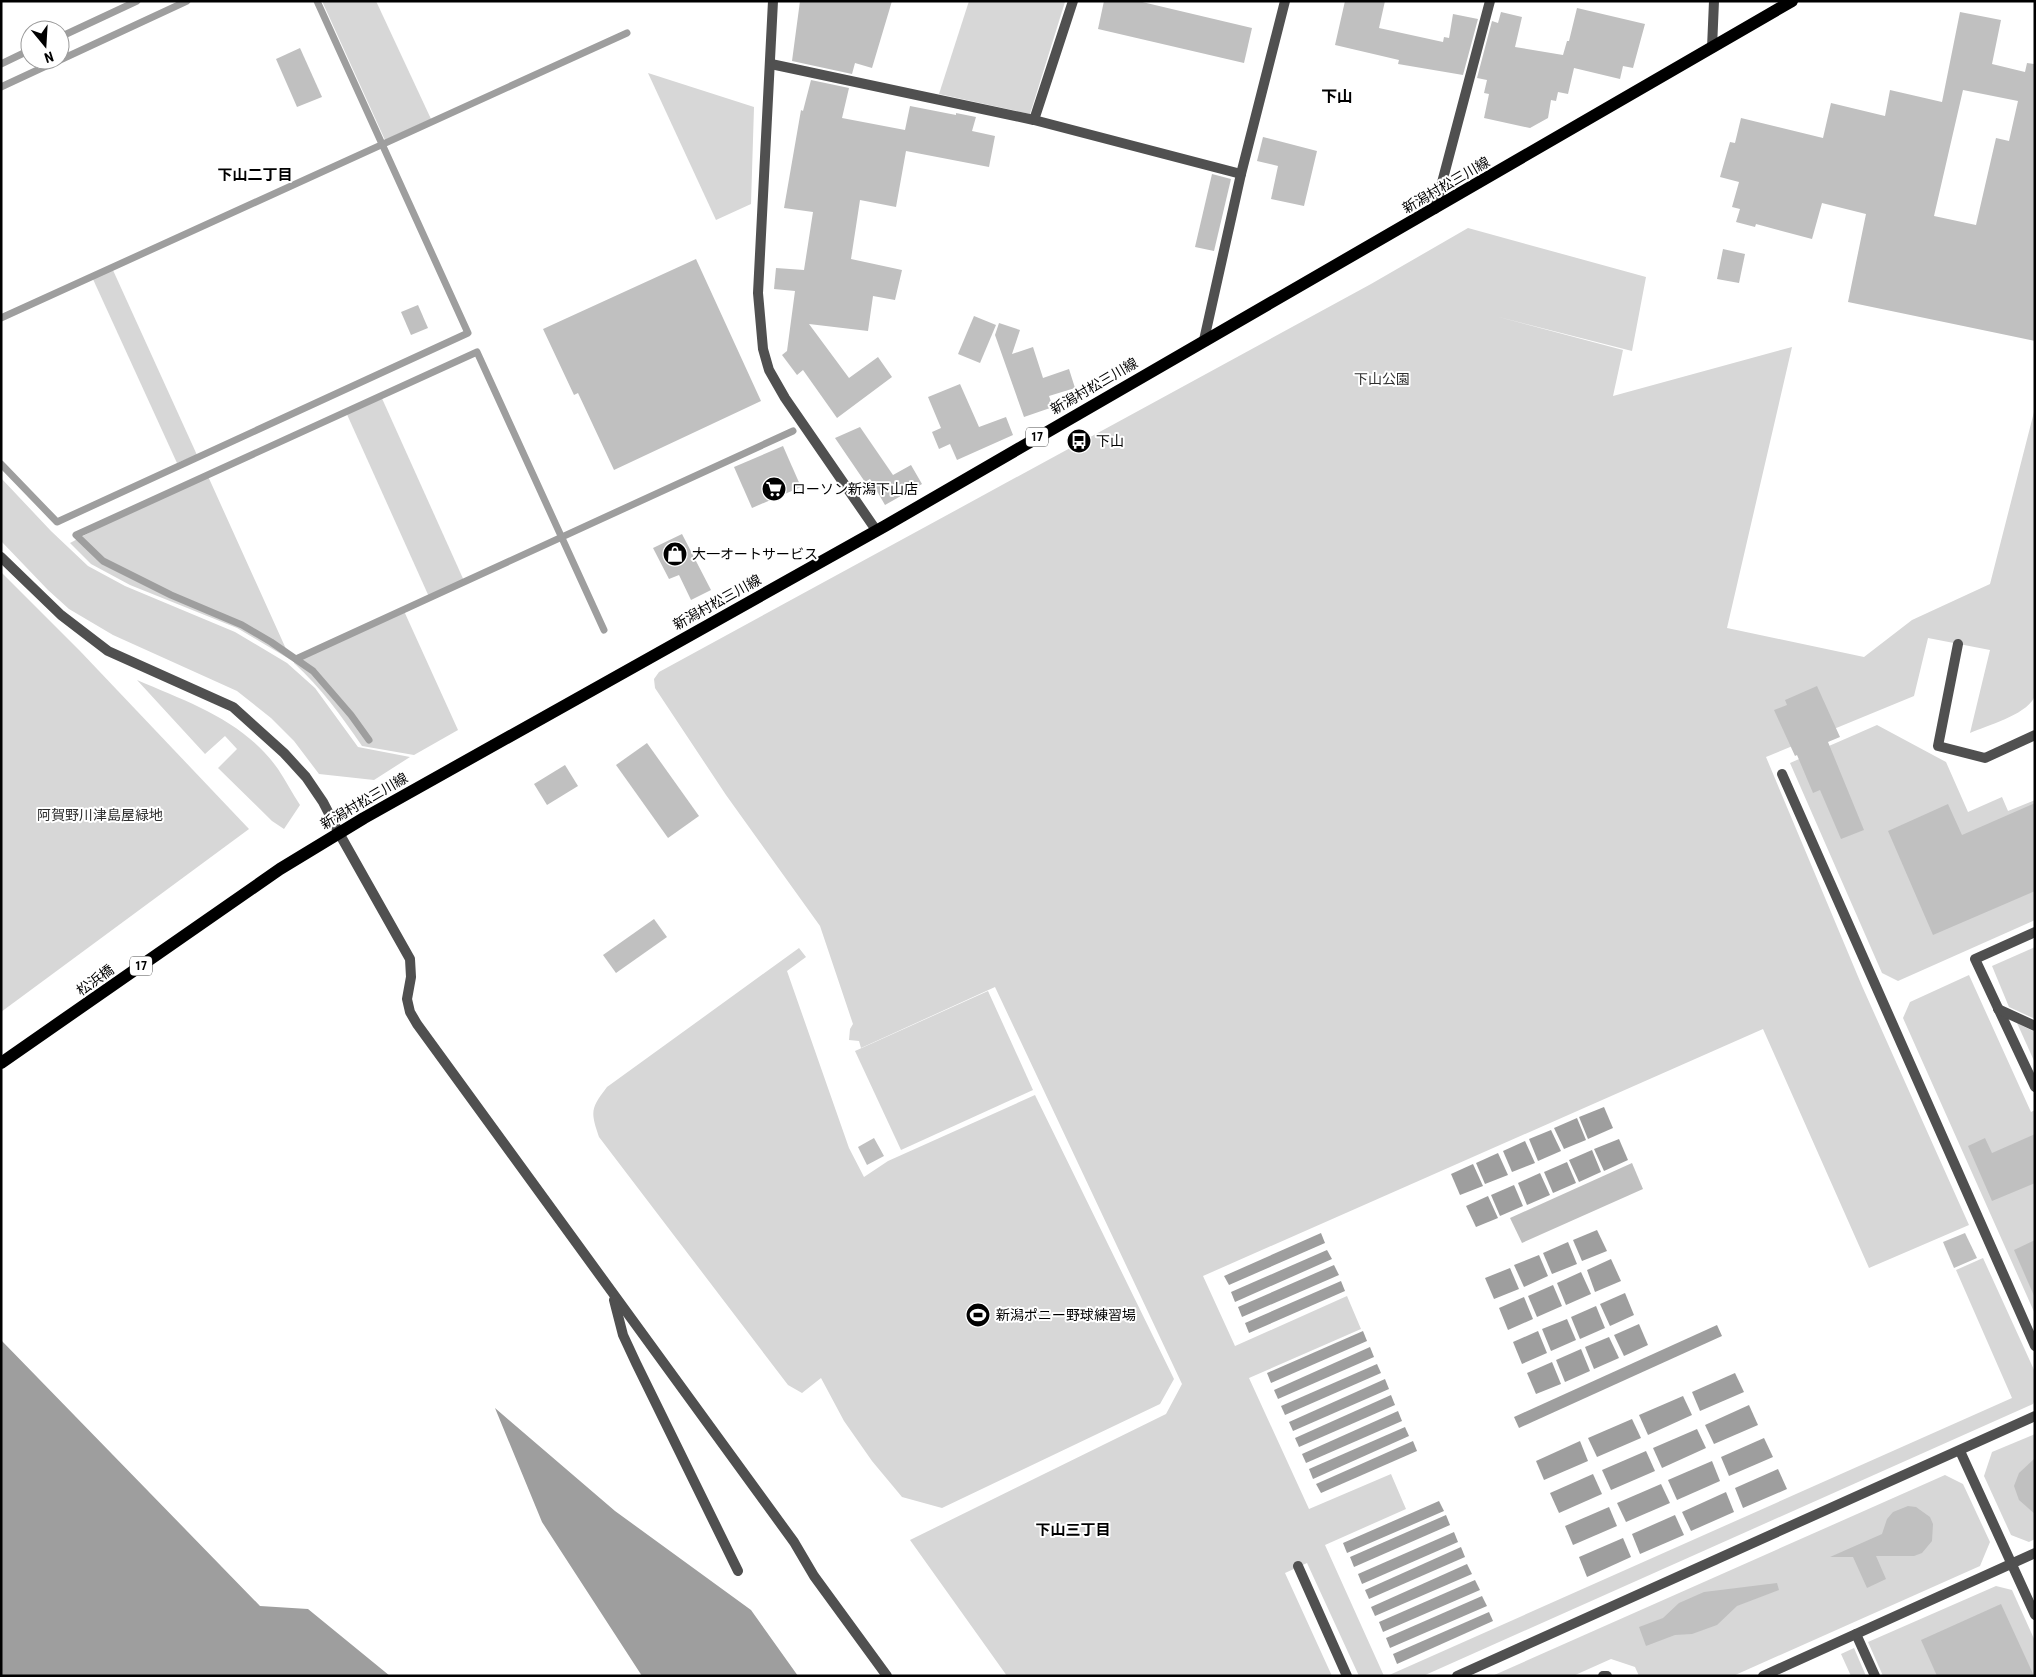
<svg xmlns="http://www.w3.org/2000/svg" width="2036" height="1677" font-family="'Roboto Condensed','Noto Sans JP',sans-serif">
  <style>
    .green { fill: #d7d7d7 }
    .water { fill: #9e9e9e }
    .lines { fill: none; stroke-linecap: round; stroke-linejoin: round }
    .stream { stroke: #9e9e9e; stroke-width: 7 }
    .building { fill: #c0c0c0; fill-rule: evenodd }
    .service { stroke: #505050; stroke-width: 10 }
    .minor { stroke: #505050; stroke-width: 10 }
    .tertiary { stroke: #505050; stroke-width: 10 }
    .primary { stroke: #000; stroke-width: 12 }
    .labels { text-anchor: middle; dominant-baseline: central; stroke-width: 4; stroke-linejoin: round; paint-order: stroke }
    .shield { fill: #fff; stroke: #4c4c4c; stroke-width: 1 }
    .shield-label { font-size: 12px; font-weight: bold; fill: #000 }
    .street-label { font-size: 14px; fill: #000; stroke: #fff }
    .park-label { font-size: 14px; fill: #2e2e2e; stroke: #fff }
    .poi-label { font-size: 14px; fill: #000; stroke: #fff; text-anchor: start }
    .neighbourhood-label { font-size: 15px; font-weight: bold; fill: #000; stroke: #fff }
    .quarter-label { font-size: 16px; font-weight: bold; fill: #000; stroke: #fff }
  </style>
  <rect width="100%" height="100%" fill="#fff"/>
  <g class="green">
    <path d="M322 1H376L431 119 385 140Z"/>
    <path d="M969 1 1065 2 1030 114 939 94Z"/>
    <path d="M648 73 754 107 751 204 716 220Z"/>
    <path d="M1468 228 1646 277 1632 351 1495 316 1623 350 1613 396 1792 347 1727 628 1864 657 1912 620 1990 584 2035 408V696C2027 715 1988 725 1970 733L1990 650 1928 638 1914 696 1766 757 1862 986 1969 1225 1869 1268 1763 1029 1203 1276 1235 1346 1347 1296 1361 1329 1249 1378 1309 1509 1391 1474 1406 1509 1325 1545 1384 1676H1359L1307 1563 1285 1573 1332 1676H1007L910 1540 1166 1414 1182 1384 995 987 861 1048 859 1041 849 1040 850 1029 853 1024 820 926 726 795 655 688 654 679 659 672 1371 284Z"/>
    <path d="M112 268 197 455 177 463 92 277Z"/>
    <path d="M380 394 465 583 430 599 345 410Z"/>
    <path d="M207 474 291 660 237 628 130 585 91 564 70 543 115 519 123 513Z"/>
    <path d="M1 478 51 531 88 566 125 586 235 632 287 663 315 688 358 747 410 757 374 780 319 774 294 741 271 718 237 691 113 635 69 609 48 590 1 541Z"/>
    <path d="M1 572 80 651 249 829 1 1012Z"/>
    <path d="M404 611 458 730 414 755 362 746C340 714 322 689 294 663Z"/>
    <path d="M137 680C190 703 243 720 278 769 286 781 292 793 300 805L284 829 272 821 218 768 237 749 225 736 205 754Z"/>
    <path d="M1877 725 1946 762 1968 812 2002 797 2008 811 2035 800V920L1898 981 1882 973 1790 763Z"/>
    <path d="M2035 947V1019L2009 1007 1992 966Z"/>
    <path d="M799 948 806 957 787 971 849 1148 864 1177 888 1161 1035 1095 1174 1379 1160 1404 942 1508 902 1497 872 1461 844 1421 821 1378 802 1393 788 1385 599 1137C590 1111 591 1108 607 1087Z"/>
    <path d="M1969 975 2031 1112 2035 1110V1314L1903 1018 1910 1002Z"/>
    <path d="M988 991 1033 1090 901 1150 855 1051Z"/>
    <path d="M2017 1023 2035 1032V1063Z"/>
    <path d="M1983 1258 2035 1372V1400L2033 1404 1423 1676H1387L2012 1398 1956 1270Z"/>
    <path d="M2035 1434V1539L2029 1542 2011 1535 1984 1476 1992 1452Z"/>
    <path d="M1945 1475 1963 1484 1990 1542 1980 1566 1733 1676H1639L1635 1667 1611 1659 1573 1676H1492Z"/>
    <path d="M1996 1586 2012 1590 2035 1641V1676H1883L1868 1642Z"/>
    <path d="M1854 1648 1866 1676H1851L1841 1654Z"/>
  </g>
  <g class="water">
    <path d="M1604 1107 1613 1128 1588 1139 1579 1117Z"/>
    <path d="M1577 1118 1586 1140 1564 1149 1554 1128Z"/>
    <path d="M1551 1130 1561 1151 1538 1161 1529 1139Z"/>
    <path d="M1619 1139 1628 1160 1604 1171 1594 1149Z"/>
    <path d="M1525 1141 1535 1163 1512 1172 1503 1151Z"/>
    <path d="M1592 1150 1601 1172 1579 1182 1569 1160Z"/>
    <path d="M1498 1153 1508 1175 1485 1184 1476 1163Z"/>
    <path d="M1567 1162 1576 1183 1553 1193 1544 1172Z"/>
    <path d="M1473 1164 1483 1186 1460 1195 1451 1174Z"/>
    <path d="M1540 1173 1550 1195 1527 1205 1518 1183Z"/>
    <path d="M1514 1185 1523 1206 1500 1216 1491 1195Z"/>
    <path d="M1488 1196 1498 1218 1476 1227 1466 1206Z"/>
    <path d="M1597 1230 1607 1251 1582 1261 1573 1240Z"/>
    <path d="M1321 1233 1325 1243 1229 1285 1224 1276Z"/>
    <path d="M1568 1242 1577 1264 1552 1274 1543 1253Z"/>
    <path d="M1327 1250 1332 1259 1235 1302 1231 1292Z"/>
    <path d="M1539 1255 1548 1276 1524 1287 1514 1265Z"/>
    <path d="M1611 1259 1621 1281 1595 1292 1587 1270Z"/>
    <path d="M1334 1265 1339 1275 1242 1317 1238 1307Z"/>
    <path d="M1510 1268 1519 1289 1494 1299 1485 1278Z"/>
    <path d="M1581 1272 1591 1294 1566 1305 1557 1283Z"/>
    <path d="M1341 1281 1345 1291 1249 1333 1245 1323Z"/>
    <path d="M1553 1285 1562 1306 1537 1317 1528 1296Z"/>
    <path d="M1625 1293 1634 1315 1610 1326 1600 1304Z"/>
    <path d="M1524 1297 1533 1319 1508 1330 1499 1308Z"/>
    <path d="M1596 1306 1605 1328 1580 1339 1571 1317Z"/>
    <path d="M1567 1319 1576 1340 1551 1351 1542 1329Z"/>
    <path d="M1639 1324 1648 1345 1624 1356 1614 1335Z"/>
    <path d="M1717 1325 1722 1336 1519 1428 1514 1417Z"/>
    <path d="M1363 1331 1367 1341 1271 1383 1267 1373Z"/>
    <path d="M1538 1331 1547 1353 1522 1364 1513 1342Z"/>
    <path d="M1609 1337 1619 1358 1594 1369 1585 1347Z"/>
    <path d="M1 1340 260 1606 308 1609 390 1676H1Z"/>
    <path d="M1370 1347 1374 1357 1278 1399 1274 1390Z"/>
    <path d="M1581 1349 1590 1371 1565 1382 1556 1360Z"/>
    <path d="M1552 1362 1561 1384 1536 1394 1527 1373Z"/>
    <path d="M1377 1364 1381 1373 1285 1415 1281 1406Z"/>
    <path d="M1735 1373 1744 1392 1700 1411 1692 1392Z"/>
    <path d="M1385 1379 1389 1389 1293 1431 1289 1422Z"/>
    <path d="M1391 1395 1395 1405 1299 1447 1295 1438Z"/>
    <path d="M1683 1396 1692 1415 1648 1435 1639 1415Z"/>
    <path d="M1749 1405 1758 1425 1714 1444 1705 1425Z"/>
    <path d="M495 1408 615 1511 751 1610 798 1676H642L542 1522Z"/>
    <path d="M1398 1411 1402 1421 1306 1463 1302 1454Z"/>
    <path d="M1632 1419 1641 1438 1597 1457 1588 1438Z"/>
    <path d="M1405 1427 1409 1436 1313 1479 1309 1469Z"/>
    <path d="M1697 1429 1706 1448 1662 1468 1653 1448Z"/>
    <path d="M1764 1438 1773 1457 1729 1476 1721 1457Z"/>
    <path d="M1413 1441 1417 1451 1321 1493 1316 1484Z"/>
    <path d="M1580 1441 1588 1461 1544 1480 1536 1461Z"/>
    <path d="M1646 1451 1655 1471 1611 1490 1602 1470Z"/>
    <path d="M1712 1461 1720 1481 1677 1500 1668 1480Z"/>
    <path d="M1778 1469 1787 1489 1743 1508 1735 1488Z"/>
    <path d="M1593 1474 1602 1494 1559 1513 1550 1493Z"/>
    <path d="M1661 1484 1670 1503 1626 1522 1617 1503Z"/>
    <path d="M1726 1492 1734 1512 1691 1531 1682 1512Z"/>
    <path d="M1439 1501 1444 1511 1347 1553 1343 1543Z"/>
    <path d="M1609 1507 1617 1526 1573 1545 1565 1526Z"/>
    <path d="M1446 1515 1450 1525 1354 1567 1350 1557Z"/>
    <path d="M1675 1515 1684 1535 1640 1554 1632 1534Z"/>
    <path d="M1454 1532 1458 1542 1362 1584 1358 1574Z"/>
    <path d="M1623 1538 1631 1557 1587 1577 1579 1557Z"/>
    <path d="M1461 1547 1465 1557 1369 1599 1365 1590Z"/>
    <path d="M1467 1564 1472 1574 1375 1616 1371 1607Z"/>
    <path d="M1475 1580 1480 1590 1383 1632 1379 1622Z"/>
    <path d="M1482 1596 1487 1606 1390 1648 1386 1638Z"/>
    <path d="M1489 1612 1493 1621 1397 1664 1393 1654Z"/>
  </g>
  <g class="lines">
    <g class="stream">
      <path d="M60 37 137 1"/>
      <path d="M60 60 187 1"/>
      <path d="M1 64 30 50"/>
      <path d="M1 87 59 60"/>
      <path d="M1 318 627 33"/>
      <path d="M1 464 57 522 468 333 317 1"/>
      <path d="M296 659 793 431"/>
      <path d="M369 740 351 715 313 671 271 642 242 625 171 595 103 561 76 535 477 352 604 630"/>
    </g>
  </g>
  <g class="building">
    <path d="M800 1H892L872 68 855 63 852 74 792 61Z"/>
    <path d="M1104 1H1138L1252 28 1244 63 1098 29Z"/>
    <path d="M1345 1H1385L1379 28 1443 42 1444 37 1449 38 1453 14 1478 19 1463 75 1398 64 1399 60 1335 45Z"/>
    <path d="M1577 8 1645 24 1633 68 1623 66 1620 79 1574 68 1568 94 1558 92 1556 101 1551 100 1548 118 1530 128 1484 118 1489 94 1484 93 1487 80 1477 78 1492 21 1498 23 1501 12 1522 17 1515 47 1563 55 1567 41H1569Z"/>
    <path d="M1960 12 2001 20 1992 64 2025 72 2027 63 2035 64V341L1848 302 1866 214 1822 203 1812 239 1756 224 1755 227 1736 222 1740 209 1732 207 1739 182 1720 177 1730 142 1735 143 1741 118 1823 138 1831 103 1885 116 1890 90 1942 102ZM1963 90 2018 101 2009 141 1996 138 1976 225 1934 216Z"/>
    <path d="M300 48 322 97 297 107 276 59Z"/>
    <path d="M811 80 849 88 842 118 905 130 910 106 956 115V113L976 117 972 131 995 136 989 167 906 151 896 207 860 200 851 259 902 270 895 300 873 296 868 331 809 324 849 378 878 357 892 377 837 418 803 370 797 375 782 355 787 351 795 291 774 289 776 268 804 270 813 212 784 208 801 110 803 111Z"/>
    <path d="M1263 137 1317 151 1304 206 1271 199 1278 166 1257 161Z"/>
    <path d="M1212 174 1231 179 1214 251 1195 247Z"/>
    <path d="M1723 249 1745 254 1739 283 1717 279Z"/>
    <path d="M696 259 761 401 614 470 578 393 574 395 543 329Z"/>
    <path d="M418 305 428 328 411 335 401 312Z"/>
    <path d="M974 316 996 325 980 363 958 354Z"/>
    <path d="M999 323 1020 330 1012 354 1033 347 1043 378 1069 369 1075 388 1049 396 1053 407 1024 417 995 335Z"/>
    <path d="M960 384 979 427 1006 417 1013 435 957 460 950 444 939 449 932 432 941 428 928 397Z"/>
    <path d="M860 427 893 475 911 465 922 484 885 505 870 479 865 482 835 438Z"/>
    <path d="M783 446 801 487 752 508 734 467Z"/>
    <path d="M682 534 711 590 691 600 679 575 669 579 653 548Z"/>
    <path d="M1817 686 1840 737 1828 742 1864 830 1841 839 1820 790 1813 793 1797 755 1795 756 1774 710 1787 705 1785 700Z"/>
    <path d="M647 743 699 816 668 838 616 765Z"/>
    <path d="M565 765 578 786 547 805 534 784Z"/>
    <path d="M2035 803V891L1933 935 1888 831 1948 804 1962 835Z"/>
    <path d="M654 919 667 937 616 973 603 955Z"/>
    <path d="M2035 1134V1183L1992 1201 1968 1146 1985 1138 1992 1153Z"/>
    <path d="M874 1138 884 1156 867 1165 858 1147Z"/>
    <path d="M1632 1163 1643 1189 1522 1243 1510 1218Z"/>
    <path d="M1965 1233 1977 1258 1954 1268 1943 1242Z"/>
    <path d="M2035 1240V1298L2014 1250Z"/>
    <path d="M2035 1458V1514L2019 1500 2014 1486 2019 1473Z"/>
    <path d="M1908 1506 1916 1507 1930 1517 1933 1524 1932 1541 1922 1553 1914 1556H1876L1886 1579 1867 1588 1853 1557H1830L1882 1534 1887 1519 1893 1512Z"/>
    <path d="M1777 1583 1779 1590 1737 1606 1717 1625 1692 1634 1675 1635 1646 1646 1639 1627 1663 1618 1679 1603 1704 1592Z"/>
    <path d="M2001 1604 2034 1676H1937L1921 1640Z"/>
  </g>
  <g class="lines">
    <g class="service">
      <path d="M1958 644 1938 746 1985 758 2035 735"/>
      <path d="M1782 774 2035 1346"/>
      <path d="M2035 932 1975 959 2035 1087"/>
      <path d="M1998 1009 2035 1026"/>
      <path d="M1960 1451 2035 1615"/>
      <path d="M1298 1566 1347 1676"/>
      <path d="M1856 1634 1875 1676"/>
      <path d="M1457 1676 2035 1416"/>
      <path d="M1603 1676H1607"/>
      <path d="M1763 1676 2035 1553"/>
    </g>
    <g class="minor">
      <path d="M773 1 758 293 763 349 769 370 785 398 876 530"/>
      <path d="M1712 48 1714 1"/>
      <path d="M771 64 1034 120 1241 174"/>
      <path d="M1034 120 1073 1"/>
      <path d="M1435 209 1490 1"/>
      <path d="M1204 340 1241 174 1285 1"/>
      <path d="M339 833 410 959 411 977 407 999 410 1012 417 1024 794 1542 814 1576 887 1676"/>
      <path d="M614 1300 623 1335 636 1363 738 1571"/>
    </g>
    <path class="tertiary" d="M1 557 61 615 108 651 233 707 284 753 306 777 323 802 339 833"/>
    <path class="primary" d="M1 1063 280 869 364 818 885 526 1792 1"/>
  </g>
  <defs>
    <symbol id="bus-disc" viewBox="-11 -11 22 22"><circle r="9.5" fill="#000" stroke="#fff"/><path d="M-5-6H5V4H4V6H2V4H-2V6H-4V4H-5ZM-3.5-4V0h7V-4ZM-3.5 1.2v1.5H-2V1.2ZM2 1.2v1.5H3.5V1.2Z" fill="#fff"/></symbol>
    <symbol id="supermarket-disc" viewBox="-11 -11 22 22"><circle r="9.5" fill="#000" stroke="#fff"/><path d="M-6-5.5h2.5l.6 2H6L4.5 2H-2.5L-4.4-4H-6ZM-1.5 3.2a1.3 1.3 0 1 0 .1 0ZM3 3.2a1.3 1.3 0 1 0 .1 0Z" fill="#fff"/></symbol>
    <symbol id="shop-disc" viewBox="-11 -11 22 22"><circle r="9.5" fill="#000" stroke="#fff"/><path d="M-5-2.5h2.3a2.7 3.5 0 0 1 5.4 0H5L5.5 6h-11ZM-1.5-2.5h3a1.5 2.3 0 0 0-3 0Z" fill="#fff"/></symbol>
    <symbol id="stadium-disc" viewBox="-11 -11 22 22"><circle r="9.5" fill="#000" stroke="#fff"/><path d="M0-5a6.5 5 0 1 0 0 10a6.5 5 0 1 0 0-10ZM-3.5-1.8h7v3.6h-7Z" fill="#fff"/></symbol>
  </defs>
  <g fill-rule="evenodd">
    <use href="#bus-disc" x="1065" y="427" width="28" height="28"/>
    <use href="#supermarket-disc" x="760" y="475" width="28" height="28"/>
    <use href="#shop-disc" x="661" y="540" width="28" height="28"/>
    <use href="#stadium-disc" x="964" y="1301" width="28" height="28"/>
  </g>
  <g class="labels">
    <g class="shield">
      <rect x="1026" y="427.5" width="22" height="19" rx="4"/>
      <rect x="130" y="956.5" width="22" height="19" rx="4"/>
    </g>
    <g class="shield-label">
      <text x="1037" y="437">17</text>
      <text x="141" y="966">17</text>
    </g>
    <g class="street-label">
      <text transform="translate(1446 185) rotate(-30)">新潟村松三川線</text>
      <text transform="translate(1094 386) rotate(-30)">新潟村松三川線</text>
      <text transform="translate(717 602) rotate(-29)">新潟村松三川線</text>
      <text transform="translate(364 801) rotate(-30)">新潟村松三川線</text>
      <text transform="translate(95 980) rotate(-35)">松浜橋</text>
    </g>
    <g class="park-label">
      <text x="1382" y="379">下山公園</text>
      <text x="100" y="815">阿賀野川津島屋緑地</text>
    </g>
    <g class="poi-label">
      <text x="1096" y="441">下山</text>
      <text x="792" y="489">ローソン新潟下山店</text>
      <text x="692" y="554">大一オートサービス</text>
      <text x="996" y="1315">新潟ポニー野球練習場</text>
    </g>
    <g class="neighbourhood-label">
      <text x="255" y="175">下山二丁目</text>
      <text x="1073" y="1530">下山三丁目</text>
    </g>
    <g class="quarter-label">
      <text x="1337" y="96">下山</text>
    </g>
  </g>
  <rect width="2036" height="1677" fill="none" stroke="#000000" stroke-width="5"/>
  <g transform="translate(45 45) rotate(162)"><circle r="24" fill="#ffffff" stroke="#999999"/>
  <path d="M0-4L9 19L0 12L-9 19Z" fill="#000000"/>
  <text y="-8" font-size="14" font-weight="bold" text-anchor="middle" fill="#000000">N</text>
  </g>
</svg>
